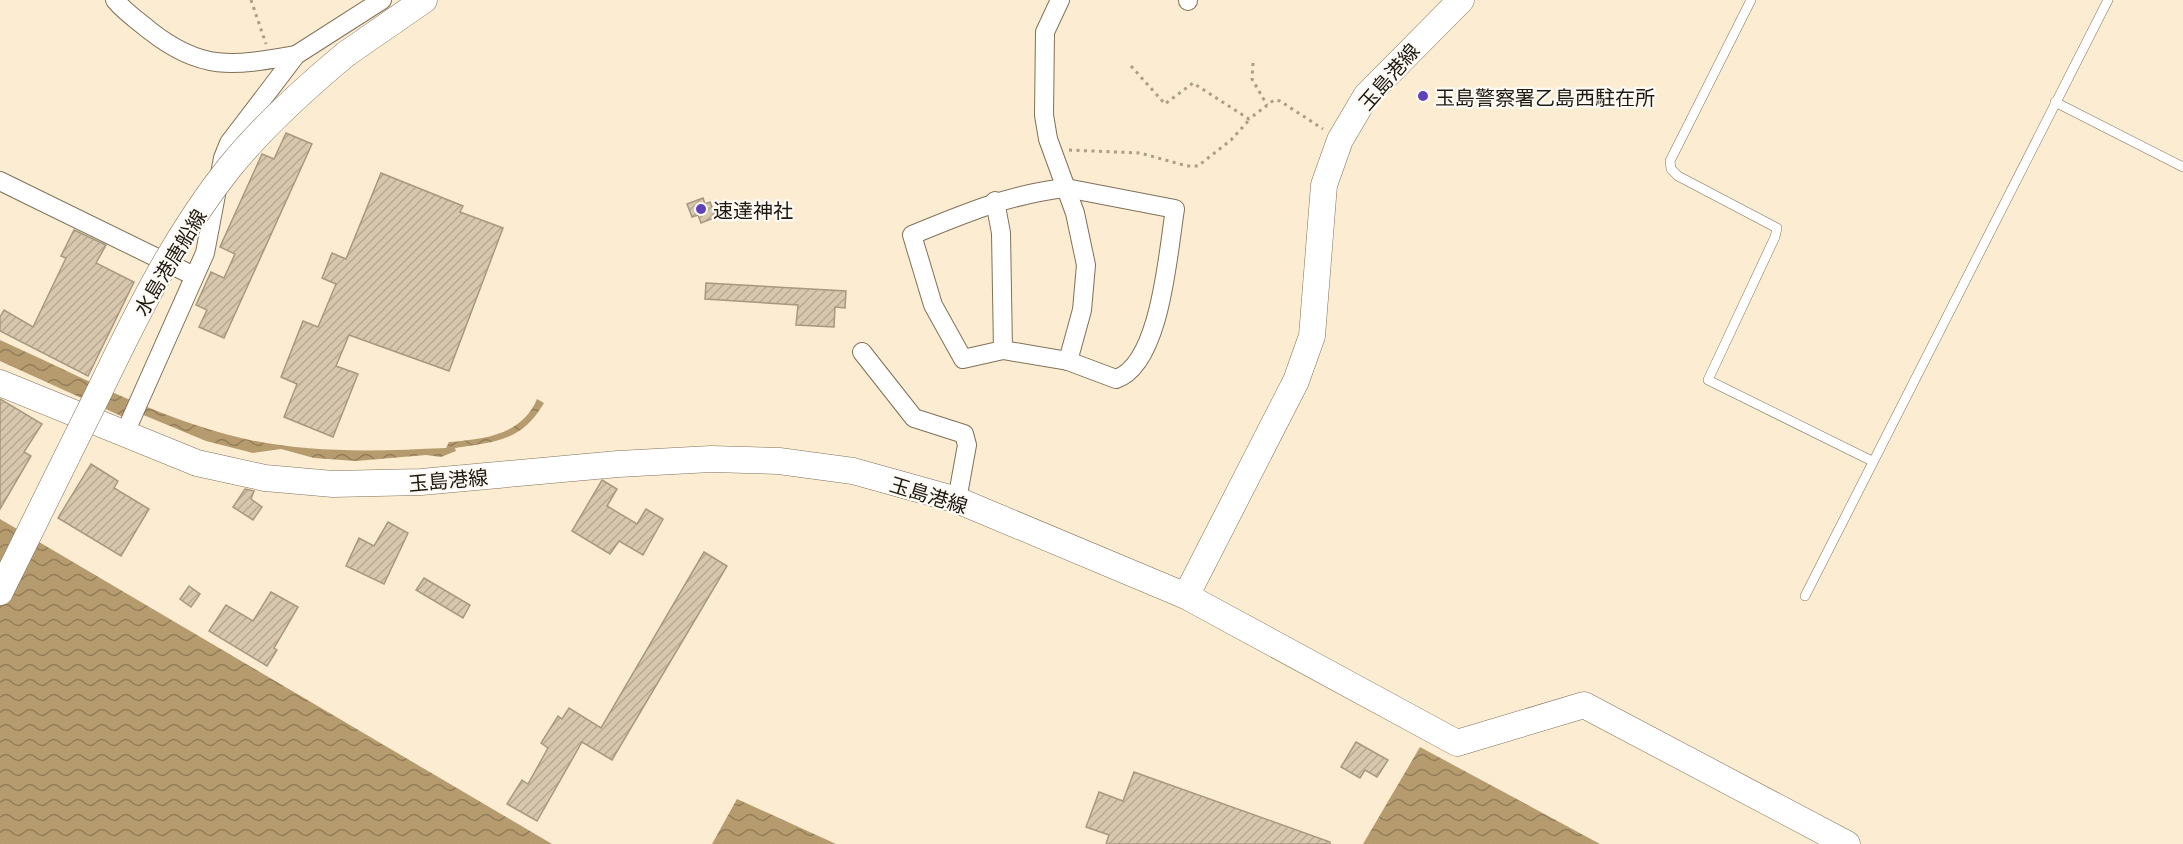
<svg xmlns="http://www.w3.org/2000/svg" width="2183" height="844" font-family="Georgia,'Noto Sans JP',serif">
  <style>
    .water { fill: url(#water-waves) }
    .building { fill: url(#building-hatch); stroke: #a7987f; stroke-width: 1.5 }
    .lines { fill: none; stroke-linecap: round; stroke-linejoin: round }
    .lane-casing { stroke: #807159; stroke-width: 10 }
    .street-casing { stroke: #807159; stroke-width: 20 }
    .secondary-casing { stroke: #807159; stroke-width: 27 }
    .path { stroke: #aa9e89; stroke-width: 3; stroke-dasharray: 3 4.5; stroke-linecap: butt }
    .lane { stroke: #fff; stroke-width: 9 }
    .street { stroke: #fff; stroke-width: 18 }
    .secondary { stroke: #fff; stroke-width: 26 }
    .secondary-bridge-casing { stroke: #807159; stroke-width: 27; stroke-linecap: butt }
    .secondary-bridge { stroke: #fff; stroke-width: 26 }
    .poi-dot { fill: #6141ba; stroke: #fefbf6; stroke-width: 2 }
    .labels { text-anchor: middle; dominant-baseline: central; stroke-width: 4.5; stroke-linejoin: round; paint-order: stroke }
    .street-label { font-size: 20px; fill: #1f1910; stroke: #fefbf6 }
    .poi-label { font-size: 20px; fill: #1f1910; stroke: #fefbf6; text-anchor: start }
  </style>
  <defs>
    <pattern id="water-waves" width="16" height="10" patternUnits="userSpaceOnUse" patternTransform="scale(1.5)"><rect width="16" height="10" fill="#b69b6e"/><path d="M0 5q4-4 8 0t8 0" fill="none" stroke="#937e59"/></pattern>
    <pattern id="building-hatch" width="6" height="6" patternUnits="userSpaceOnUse" patternTransform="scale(1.5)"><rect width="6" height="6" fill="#d7c7ad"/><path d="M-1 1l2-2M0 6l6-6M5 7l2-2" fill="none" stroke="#b8aa94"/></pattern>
  </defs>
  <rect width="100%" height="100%" fill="#fcecd1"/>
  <g class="water">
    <path d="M0 340C78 375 157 418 241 438 309 454 378 451 446 448L449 442C484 439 522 435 537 399L544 403C522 441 496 442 455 448L456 451 441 457 426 455 356 461 314 458 281 449 253 453 206 441 141 414 121 416 0 361Z"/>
    <path d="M0 519 552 844H0Z"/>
    <path d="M1420 747 1600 844H1363Z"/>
    <path d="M737 799 836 844H712Z"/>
  </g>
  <g class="building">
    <path d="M286 133 312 144 224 338 199 327 207 310 196 305 211 272 224 278 235 254 220 247 262 154 274 159Z"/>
    <path d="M381 173 463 206 460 212 503 228 449 371 349 335 336 366 358 374 333 437 284 417 297 384 281 377 303 321 318 327 336 284 322 278 332 253 346 259Z"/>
    <path d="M703 198 705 204 710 202 716 217 701 223 698 215 692 217 687 204Z"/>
    <path d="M74 230 106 245 96 263 134 282 88 376 0 331V317L4 310 33 327 66 258 61 256Z"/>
    <path d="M706 283 846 291 845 308 835 307 834 327 796 325 798 305 705 299Z"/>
    <path d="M0 399 42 424 24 452 31 456 0 509Z"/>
    <path d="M91 464 118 481 114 488 149 509 121 556 58 518Z"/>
    <path d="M602 480 617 489 607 506 637 524 646 509 663 519 643 555 619 541 610 554 572 531Z"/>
    <path d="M245 489 254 491 251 499 262 507 253 520 233 507Z"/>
    <path d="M388 522 408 533 384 584 346 566 359 538 374 546Z"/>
    <path d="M704 552 727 566 612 760 582 742 537 821 507 804 522 780 528 784 548 748 541 743 558 716 562 719 569 708 601 728Z"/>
    <path d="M424 578 470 605 463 618 416 590Z"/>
    <path d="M189 586 200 594 191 607 180 599Z"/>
    <path d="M271 592 298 607 274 648 277 650 267 666 209 631 226 605 253 621Z"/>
    <path d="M1356 742 1388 760 1377 777 1365 770 1360 778 1341 767Z"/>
    <path d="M1134 772 1330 842V844H1106L1109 835 1086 827 1099 792 1123 801Z"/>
  </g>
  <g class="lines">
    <defs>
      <g id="lane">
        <path d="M1751 0 1670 161 1671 169 1678 176 1777 228 1775 237 1708 380 1872 461"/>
        <path d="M2055 102 2183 167"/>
        <path d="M1805 596 2108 0"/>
      </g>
      <g id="street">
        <path d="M115 0C125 12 137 20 149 30 202 72 233 66 296 55"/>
        <path d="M1060 0 1045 32 1044 115 1048 139 1075 213 1086 265 1082 310 1068 361"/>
        <path d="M1188 1V0"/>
        <path d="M0 181 194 276"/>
        <path d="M1066 188 1175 209C1168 251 1161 364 1116 379L1068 361 1003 350 963 359 933 305 912 235C963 214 1010 194 1066 188Z"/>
        <path d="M995 201 1001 233 1003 350"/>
        <path d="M862 352 914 418 964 434 967 445 957 500"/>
        <path d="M124 435 205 253 223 158 229 143 296 55 382 0"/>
      </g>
      <g id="secondary">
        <path d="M346 54 424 0"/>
        <path d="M0 383 197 463 265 478 333 484 421 482 618 464 711 459 779 461 853 471 957 500 1186 596 1457 743 1584 705 1847 844"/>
        <path d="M1186 596 1296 381 1312 336 1324 185 1340 140 1366 96 1461 0"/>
      </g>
    </defs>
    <use href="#lane" class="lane-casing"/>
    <use href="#street" class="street-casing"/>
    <use href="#secondary" class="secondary-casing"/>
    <g class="path">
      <path d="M251 0 266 44"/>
      <path d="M1253 63 1252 79 1267 105"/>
      <path d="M1131 66 1165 104 1193 83 1249 119 1274 100 1280 101 1323 129"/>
      <path d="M1069 150 1140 153 1187 166H1198L1231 140 1250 119"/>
    </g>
    <use href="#lane" class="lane"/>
    <use href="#street" class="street"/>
    <use href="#secondary" class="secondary"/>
    <defs>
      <path id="secondary-bridge" d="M0 592C34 524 67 456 101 388 138 311 176 235 229 168 263 126 304 89 346 54"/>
    </defs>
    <use href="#secondary-bridge" class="secondary-bridge-casing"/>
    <use href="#secondary-bridge" class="secondary-bridge"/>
  </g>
  <g class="poi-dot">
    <circle cx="1423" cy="96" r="6"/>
    <circle cx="701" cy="209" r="6"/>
  </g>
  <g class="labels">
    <g class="street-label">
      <text transform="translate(1388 76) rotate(-49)">玉島港線</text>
      <text transform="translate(169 262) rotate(-59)">水島港唐船線</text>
      <text transform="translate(448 479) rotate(-5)">玉島港線</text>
      <text transform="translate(929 494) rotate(17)">玉島港線</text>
    </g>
    <g class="poi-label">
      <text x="1435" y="96">玉島警察署乙島西駐在所</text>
      <text x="713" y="209">速達神社</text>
    </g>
  </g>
</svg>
